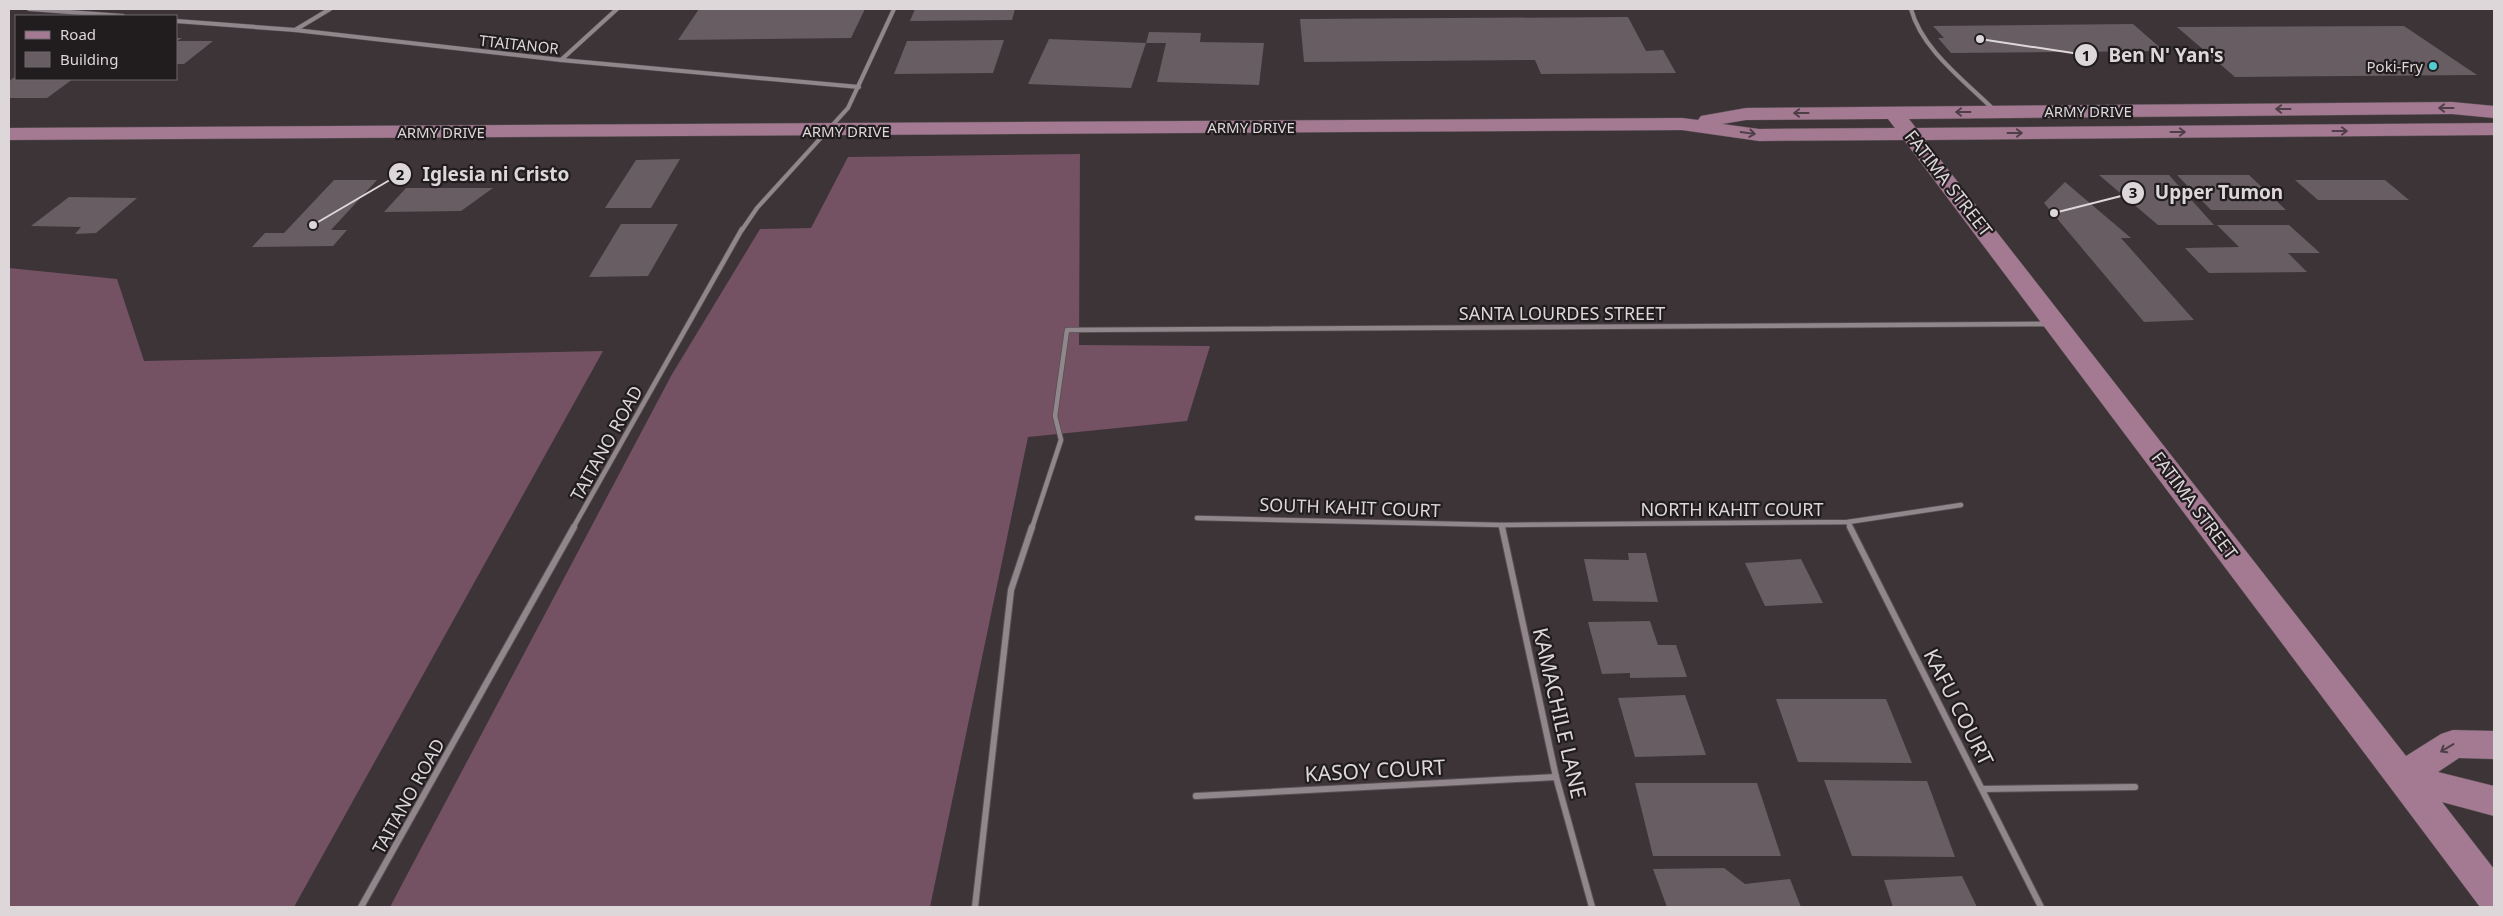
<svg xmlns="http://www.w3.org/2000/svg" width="2503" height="916" font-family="'Noto Sans',sans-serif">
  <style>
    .forest { fill: #745163 }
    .building { fill: #675d62 }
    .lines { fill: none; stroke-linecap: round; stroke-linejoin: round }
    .street-far2-casing { stroke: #585053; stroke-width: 5 }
    .street-far1-casing { stroke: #585053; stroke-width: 6 }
    .street-casing { stroke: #585053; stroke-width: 8 }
    .secondary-casing { stroke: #585053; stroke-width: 1 }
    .street-far2 { stroke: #90868b; stroke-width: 4 }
    .street-far1 { stroke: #90868b; stroke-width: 4.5 }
    .street { stroke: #90868b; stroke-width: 6 }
    .secondary { fill: #a37a91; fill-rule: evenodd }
    .oneway { stroke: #4e3e47 }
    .poi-dot { fill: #51ccd1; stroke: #211d1f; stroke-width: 2 }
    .labels { text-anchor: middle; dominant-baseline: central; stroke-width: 4.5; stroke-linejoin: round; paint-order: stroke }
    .far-street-label { font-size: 15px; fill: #ddd7da; stroke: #211d1f }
    .far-poi-label { font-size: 15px; fill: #ddd7da; stroke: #211d1f; text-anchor: end }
    .street-label { font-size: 18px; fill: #ddd7da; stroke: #211d1f }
    .near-street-label { font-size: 21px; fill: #ddd7da; stroke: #211d1f }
    .leader { fill: none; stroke: #ddd7da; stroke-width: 2 }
    .callout-dot { fill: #ddd7da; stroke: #211d1f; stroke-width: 2 }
    .mark-label { font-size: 15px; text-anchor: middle; font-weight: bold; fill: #111 }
    .callout-label { font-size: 19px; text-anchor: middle; font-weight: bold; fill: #ddd7da; stroke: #211d1f; stroke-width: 4.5; stroke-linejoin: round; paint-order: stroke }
  </style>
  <rect width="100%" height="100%" fill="#3d3438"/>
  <g class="forest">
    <path d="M1080 154 1079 345 1210 346 1187 421 1028 437 930 907H390L671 376 760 229 811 228 848 157Z"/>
    <path d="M9 268 117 279 144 361 603 351 294 907H9Z"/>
  </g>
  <g class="building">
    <path d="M699 9H865L851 38 678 40Z"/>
    <path d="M915 9H1015L1012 20 910 21Z"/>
    <path d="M1628 17 1646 51 1663 50 1676 73 1541 74 1535 60 1304 62 1300 19Z"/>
    <path d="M2133 24 2164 51 1951 53 1938 38H1944L1933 26Z"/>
    <path d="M2404 26 2477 75 2235 77 2177 27Z"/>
    <path d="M1149 32 1201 33 1200 42 1264 43 1259 85 1157 82 1166 43H1146L1131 88 1028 84 1049 39 1146 43Z"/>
    <path d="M176 38H182L177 41H213L184 64H176Z"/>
    <path d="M1004 40 993 73 894 74 907 41Z"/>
    <path d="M16 76V79H73L47 98H9V81Z"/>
    <path d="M680 159 651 208H605L636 160Z"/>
    <path d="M2099 175H2169L2214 225H2158Z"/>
    <path d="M2177 175H2249L2286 210H2211Z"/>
    <path d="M334 180H377L331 230H347L333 246 252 247 265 233H284Z"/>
    <path d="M2295 180H2385L2409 200H2318Z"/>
    <path d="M2065 182 2131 238H2121L2194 320 2144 322 2044 203Z"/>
    <path d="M406 188H493L461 211 384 212Z"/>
    <path d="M69 197 137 198 96 233 75 234 81 227 31 226Z"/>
    <path d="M621 224H678L648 276 589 277Z"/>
    <path d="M2217 225H2289L2320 253H2288L2307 272 2209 273 2185 248 2239 247Z"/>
    <path d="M1628 553H1646L1658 602 1593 601 1584 559 1629 560Z"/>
    <path d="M1801 559 1823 603 1765 606 1745 563Z"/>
    <path d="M1650 621 1658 645H1676L1687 677 1630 678V673L1602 674 1588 622Z"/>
    <path d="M1685 695 1706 755 1635 757 1618 698Z"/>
    <path d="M1776 699H1886L1912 763 1798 762Z"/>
    <path d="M1824 780 1927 781 1955 857 1852 856Z"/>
    <path d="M1635 783H1757L1781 856H1653Z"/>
    <path d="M1724 868 1745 884 1790 879 1801 907H1667L1653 869Z"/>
    <path d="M1962 876 1977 907H1893L1884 880Z"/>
  </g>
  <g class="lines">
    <defs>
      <g id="street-far2">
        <path d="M29 9 123 16"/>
        <path d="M1911 9C1922 50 1965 81 1994 110"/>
        <path d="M176 21 295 30 561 60 859 87"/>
        <path d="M295 30 330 9"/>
        <path d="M561 60 617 9"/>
        <path d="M742 230 757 208 848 108 894 9"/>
      </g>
      <g id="street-far1">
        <path d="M1197 518 1502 525 1848 522 1961 505"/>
        <path d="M1848 522 1851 528"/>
        <path d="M1502 525 1503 528"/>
        <path d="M573 528 742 229"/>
        <path d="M1032 528 1061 440 1055 416 1067 330 2049 324"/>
      </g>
      <g id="street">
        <path d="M1502 527 1556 777 1592 907"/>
        <path d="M1850 527 2041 907"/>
        <path d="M1983 789 2135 787"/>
        <path d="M1196 796 1556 777"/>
        <path d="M361 907 574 527"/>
        <path d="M975 907 1011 590 1032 527"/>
      </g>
      <path id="secondary" d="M2452 102 2494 106V118L2452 114 1909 119 1916 128 2494 123V135L1925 140 2406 756 2441 734 2453 730 2494 731V759L2459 758 2438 772 2494 786V816L2442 802 2494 869V907H2480L1904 140 1759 141 1682 130 9 140V128L1682 118 1698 120 1701 116 1746 108ZM1888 119 1895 128 1759 129 1722 124 1746 120Z"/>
    </defs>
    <use href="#street-far2" class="street-far2-casing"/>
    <use href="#street-far1" class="street-far1-casing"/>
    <use href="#street" class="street-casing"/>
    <use href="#secondary" class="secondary-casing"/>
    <use href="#street-far2" class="street-far2"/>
    <use href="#street-far1" class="street-far1"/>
    <use href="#street" class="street"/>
    <use href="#secondary" class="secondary"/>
  </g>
  <defs><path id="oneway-shaft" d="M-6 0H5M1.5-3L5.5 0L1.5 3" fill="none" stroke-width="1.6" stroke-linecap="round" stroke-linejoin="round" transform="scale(1.25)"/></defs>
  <g class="oneway">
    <use href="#oneway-shaft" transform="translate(2446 108) rotate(-180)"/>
    <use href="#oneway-shaft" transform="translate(2283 109) rotate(180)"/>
    <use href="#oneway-shaft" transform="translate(1963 112) rotate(180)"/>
    <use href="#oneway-shaft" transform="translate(1801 113) rotate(180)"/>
    <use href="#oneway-shaft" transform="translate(2340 131)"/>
    <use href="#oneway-shaft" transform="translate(2178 132)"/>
    <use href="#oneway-shaft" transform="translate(1748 133) rotate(8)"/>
    <use href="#oneway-shaft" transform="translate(2015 133)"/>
    <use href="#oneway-shaft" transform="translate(2447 748) rotate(149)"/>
  </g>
  <circle class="poi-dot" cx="2433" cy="66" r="5"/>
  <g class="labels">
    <g class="far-street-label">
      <text transform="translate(519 44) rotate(6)">TTAITANOR</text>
      <text x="2088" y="111">ARMY DRIVE</text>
      <text x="1251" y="127">ARMY DRIVE</text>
      <text x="846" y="131">ARMY DRIVE</text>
      <text x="441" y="132">ARMY DRIVE</text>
    </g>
    <g class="far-poi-label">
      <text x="2423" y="66">Poki-Fry</text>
    </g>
    <g class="street-label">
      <text transform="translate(1949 183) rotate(52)">FATIMA STREET</text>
      <text x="1562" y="313">SANTA LOURDES STREET</text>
      <text transform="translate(606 443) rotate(-61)">TAITANO ROAD</text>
      <text transform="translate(2195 505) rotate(53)">FATIMA STREET</text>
      <text transform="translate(1350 507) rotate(2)">SOUTH KAHIT COURT</text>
      <text x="1732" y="509">NORTH KAHIT COURT</text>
      <text transform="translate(408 796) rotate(-61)">TAITANO ROAD</text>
    </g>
    <g class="near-street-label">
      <text transform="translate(1959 707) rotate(63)">KAFU COURT</text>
      <text transform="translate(1560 713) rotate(77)">KAMACHILE LANE</text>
      <text transform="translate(1375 770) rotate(-3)">KASOY COURT</text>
    </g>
  </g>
  <path class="leader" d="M1980 39L2086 55M313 225L400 174M2054 213L2133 193"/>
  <g class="callout-dot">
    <circle cx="1980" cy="39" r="5"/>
    <circle cx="313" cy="225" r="5"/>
    <circle cx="2054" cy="213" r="5"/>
    <circle cx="2086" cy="55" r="12"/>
    <circle cx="400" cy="174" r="12"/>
    <circle cx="2133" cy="193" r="12"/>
  </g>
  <g class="mark-label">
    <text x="2086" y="61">1</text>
    <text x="400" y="180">2</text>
    <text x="2133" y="198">3</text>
  </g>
  <g class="callout-label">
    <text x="2166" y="62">Ben N' Yan's</text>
    <text x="496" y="181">Iglesia ni Cristo</text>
    <text x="2219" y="199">Upper Tumon</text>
  </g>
  <rect width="2503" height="916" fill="none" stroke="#ddd7da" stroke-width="20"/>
  <rect x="15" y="15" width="162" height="65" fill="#211d1f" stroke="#6c676a"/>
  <rect x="25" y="31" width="25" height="8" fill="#a37a91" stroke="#6c676a"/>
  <text x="60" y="40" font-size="15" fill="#ddd7da">Road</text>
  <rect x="25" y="52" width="25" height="15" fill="#675d62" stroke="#6c676a"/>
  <text x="60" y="65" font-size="15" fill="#ddd7da">Building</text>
</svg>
